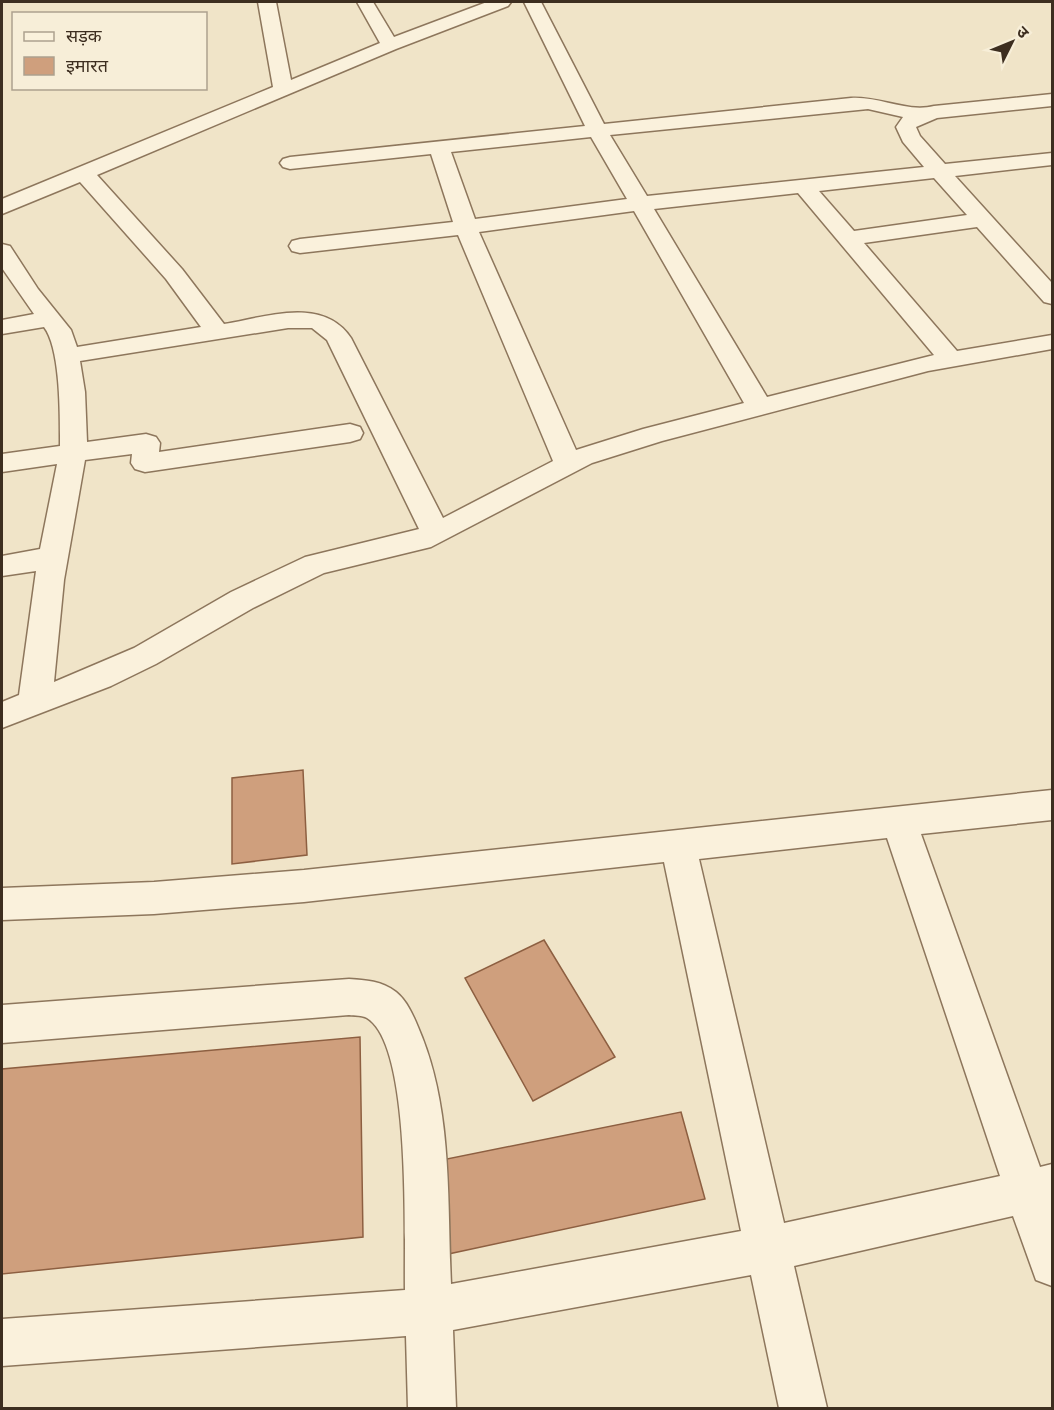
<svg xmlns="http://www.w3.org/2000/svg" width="1054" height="1410" font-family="'Libre Baskerville','Noto Sans Devanagari',serif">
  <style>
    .building { fill: #cf9f7d; stroke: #8d5f41; stroke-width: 1.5 }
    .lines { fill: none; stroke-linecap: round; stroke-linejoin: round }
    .street-casing { stroke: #8d765c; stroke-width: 3 }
    .street { fill: #faf1dc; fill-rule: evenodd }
  </style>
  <rect width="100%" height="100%" fill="#f0e4c8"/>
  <g class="building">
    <path d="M303 770 307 855 232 864V778Z"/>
    <path d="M544 940 615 1057 533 1101 465 978Z"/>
    <path d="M360 1037 363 1237 2 1274V1069Z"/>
    <path d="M681 1112 705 1199 425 1259 412 1166Z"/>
  </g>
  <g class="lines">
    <defs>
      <g id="street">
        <path d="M258 2H276L291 80 380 43 357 2H373L394 37 487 2H511L508 6 396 49 97 175 182 269 224 324C266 317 323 296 351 338L443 518 553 461 458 235 300 253 292 251 289 246 292 241 300 239 453 222 431 154 290 169 283 167 280 163 283 159 290 157 585 126 524 2H541L604 124 851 98C879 96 907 113 934 106L1052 94V106L937 118 916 127 920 136 945 164 1052 153V165L955 176 1052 283V304L1044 302 977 227 864 243 957 351 1052 335V349L928 371 662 441 592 463 431 547 324 573 253 608 156 664 111 686 2 728V702L19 695 36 571 2 576V556L40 549 57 464 2 472V454L60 446C60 417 61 349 44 327L2 334V320L34 314 2 268V244L10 246 38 289 71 330 77 347 201 327 166 279 80 182 2 214V199L273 87ZM868 109 903 117 896 127 903 142 924 167 647 196 610 135ZM591 137 627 199 475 219 451 152ZM934 178 967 215 854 231 819 191ZM798 193 934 355 767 397 654 209ZM634 211 744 403 643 429 576 450 479 232ZM288 328H312L327 340 419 529 305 557 231 592 134 648 54 682 64 580 85 460 132 454 131 463 135 469 145 472 350 442 360 439 363 433 360 427 350 424 159 452 160 443 156 437 146 434 87 442 85 392 80 361Z"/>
        <path d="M1052 790V820L921 834 1040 1167 1052 1164V1286L1036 1280 1013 1216 794 1266 827 1408H779L751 1275 453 1330 456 1408H408L406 1336 2 1366V1319L405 1290C404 1238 412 1045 367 1018 362 1015 355 1016 349 1015L2 1043V1005L349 979C366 980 382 981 396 992 407 1001 413 1015 418 1027 453 1107 447 1198 451 1284L741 1231 664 862 304 902 154 914 2 920V888L154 882 304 870ZM887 838 1000 1176 784 1223 699 859Z"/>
      </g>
    </defs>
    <use href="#street" class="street-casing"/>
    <use href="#street" class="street"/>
  </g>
  <rect width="1054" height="1410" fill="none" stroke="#3d2e20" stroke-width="6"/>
  <rect x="12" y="12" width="195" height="78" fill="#f7eed8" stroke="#ada18e" stroke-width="1.5"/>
  <rect x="24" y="32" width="30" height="9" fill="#faf1dc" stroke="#ada18e" stroke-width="1.5"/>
  <text x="66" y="42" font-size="18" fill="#3d2e20">सड़क</text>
  <rect x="24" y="57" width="30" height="18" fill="#cf9f7d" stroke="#ada18e" stroke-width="1.5"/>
  <text x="66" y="72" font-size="18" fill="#3d2e20">इमारत</text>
  <g transform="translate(1012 42) rotate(47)" stroke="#f7eed8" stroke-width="4.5" paint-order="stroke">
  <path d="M0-4.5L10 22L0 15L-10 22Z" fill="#3d2e20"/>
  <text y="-9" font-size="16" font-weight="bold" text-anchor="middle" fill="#3d2e20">उ</text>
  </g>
</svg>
